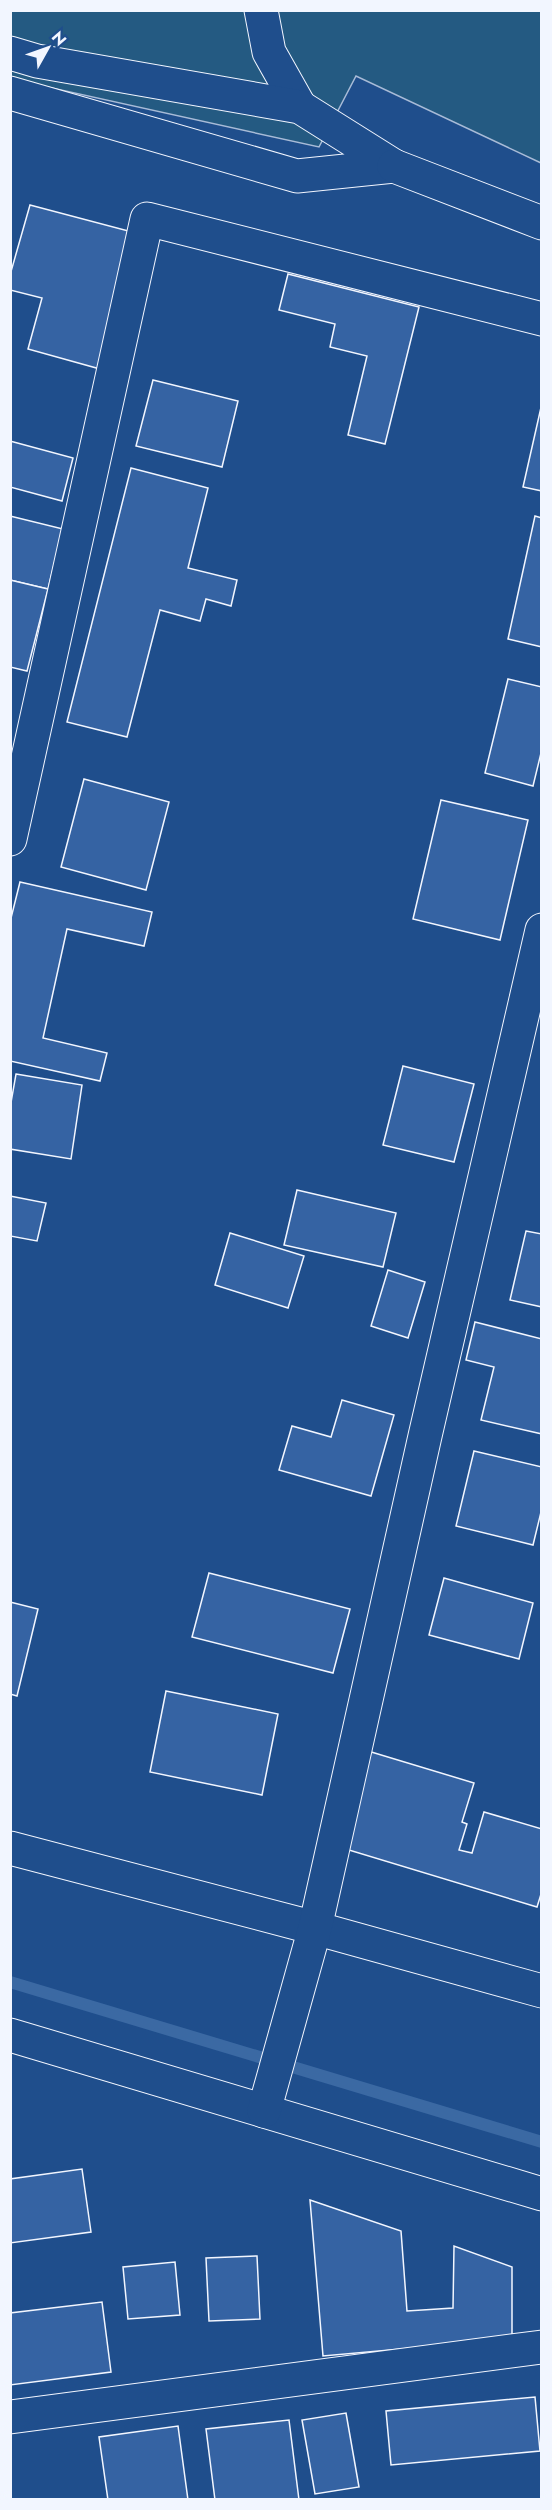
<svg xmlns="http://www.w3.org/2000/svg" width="552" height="2510" font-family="Jost,sans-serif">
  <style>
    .green { fill: #245a82; stroke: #a8bbd7; stroke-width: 1.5 }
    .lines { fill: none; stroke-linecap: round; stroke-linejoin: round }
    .stream { stroke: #3b69a3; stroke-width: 12 }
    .building { fill: #3563a3; stroke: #f2f6ff; stroke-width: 1.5 }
    .minor-casing { stroke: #f2f6ff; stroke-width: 35 }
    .minor { stroke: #1f4e8c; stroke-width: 33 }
  </style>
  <rect width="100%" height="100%" fill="#1f4e8c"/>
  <path class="green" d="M11 11H541V163L356 76 319 147 11 79Z"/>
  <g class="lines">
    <path class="stream" d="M10 1982 542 2142"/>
  </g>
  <g class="building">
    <path d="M30 205 136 233 100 369 28 349 42 298 10 290V275Z"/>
    <path d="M288 274 419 307 385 444 348 435 367 356 330 347 335 324 279 310Z"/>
    <path d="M153 380 238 401 222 467 136 446Z"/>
    <path d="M542 403V491L523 487Z"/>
    <path d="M10 441 73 458 62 501 10 487Z"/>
    <path d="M131 468 208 488 188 568 237 580 231 606 206 599 200 621 160 610 127 737 67 722Z"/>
    <path d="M10 516 63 529 48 589 10 580Z"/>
    <path d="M535 516 542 518V647L508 639Z"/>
    <path d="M10 580 48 589 27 671 10 667Z"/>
    <path d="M508 679 542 687V749L533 786 485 773Z"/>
    <path d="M84 779 169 802 146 890 61 867Z"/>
    <path d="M441 800 528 820 500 940 413 919Z"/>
    <path d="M20 882 152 912 144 946 67 929 43 1038 107 1053 100 1081 10 1061V922Z"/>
    <path d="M403 1066 474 1084 454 1162 383 1145Z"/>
    <path d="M16 1074 82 1085 71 1159 10 1149V1108Z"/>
    <path d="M297 1190 396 1213 383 1267 284 1245Z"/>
    <path d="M10 1196 46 1203 37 1241 10 1236Z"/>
    <path d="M526 1231 542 1234V1307L510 1300Z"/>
    <path d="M230 1233 304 1256 288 1308 215 1285Z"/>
    <path d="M388 1270 425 1282 408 1338 371 1326Z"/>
    <path d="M475 1322 542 1339V1434L481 1420 494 1367 466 1360Z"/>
    <path d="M342 1400 394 1415 371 1496 279 1470 292 1426 331 1437Z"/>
    <path d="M474 1451 542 1467V1508L533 1545 456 1526Z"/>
    <path d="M209 1573 350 1609 333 1673 192 1637Z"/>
    <path d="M444 1578 533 1603 519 1659 429 1635Z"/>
    <path d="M10 1602 38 1609 17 1696 10 1694Z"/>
    <path d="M166 1691 278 1714 262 1795 150 1772Z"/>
    <path d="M368 1751 474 1783 462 1822 467 1824 459 1850 472 1853 484 1812 542 1829V1891L537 1907 339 1847Z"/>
    <path d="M82 2169 91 2232 10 2243V2179Z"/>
    <path d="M310 2200 401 2231 407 2311 453 2308 454 2246 512 2267V2339L323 2356Z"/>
    <path d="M257 2256 260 2319 209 2321 206 2258Z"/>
    <path d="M175 2262 180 2315 128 2319 123 2267Z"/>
    <path d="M102 2302 111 2372 10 2385V2313Z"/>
    <path d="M535 2397 540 2451 391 2465 386 2411Z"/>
    <path d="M346 2413 359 2487 315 2494 302 2420Z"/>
    <path d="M289 2420 299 2500H215L206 2429Z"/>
    <path d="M178 2426 188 2500H108L99 2437Z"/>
  </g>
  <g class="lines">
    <defs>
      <g id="minor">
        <path d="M261 10 269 52 300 107"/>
        <path d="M10 53 37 61 300 107 394 166 297 176 10 93"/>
        <path d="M394 166 542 223"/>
        <path d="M10 839 147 219 542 319"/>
        <path d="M10 1848 315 1928 542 1991"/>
        <path d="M10 2035 542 2194"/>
        <path d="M264 2111 315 1928 425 1436 542 930"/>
        <path d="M10 2417 542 2347"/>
      </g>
    </defs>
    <use href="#minor" class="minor-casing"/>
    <use href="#minor" class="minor"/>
  </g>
  <rect width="552" height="2510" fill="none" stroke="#f2f6ff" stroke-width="24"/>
  <g transform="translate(48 48) rotate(50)" stroke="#1f4e8c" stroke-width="4.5" paint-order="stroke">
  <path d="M0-4.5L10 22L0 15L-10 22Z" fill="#f2f6ff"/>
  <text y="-9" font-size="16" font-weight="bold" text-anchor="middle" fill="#f2f6ff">N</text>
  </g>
</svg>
